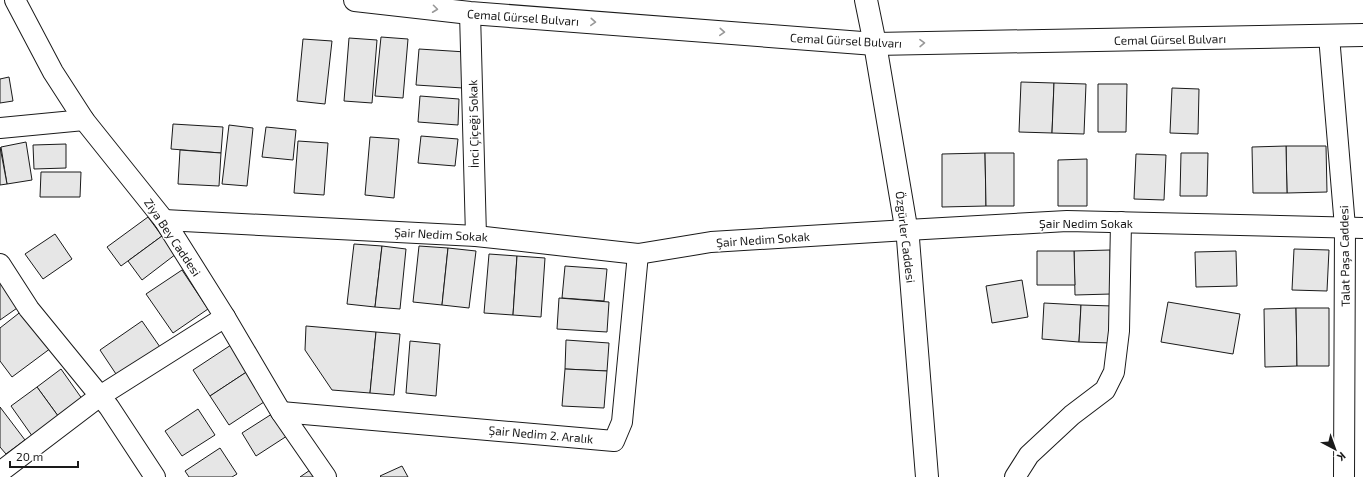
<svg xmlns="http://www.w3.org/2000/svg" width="1363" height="477" font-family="'Exo 2',sans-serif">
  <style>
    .building { fill: #e6e6e6; stroke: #1a1a1a }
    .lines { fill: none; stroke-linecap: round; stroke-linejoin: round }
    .street-casing { stroke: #1a1a1a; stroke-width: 22 }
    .secondary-casing { stroke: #1a1a1a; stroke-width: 24 }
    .street { stroke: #fff; stroke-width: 20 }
    .secondary { stroke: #fff; stroke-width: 22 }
    .oneway { stroke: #989898 }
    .labels { text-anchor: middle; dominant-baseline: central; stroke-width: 3; stroke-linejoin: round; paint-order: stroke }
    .street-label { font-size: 12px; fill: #1a1a1a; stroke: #fff }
  </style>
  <rect width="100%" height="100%" fill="#fff"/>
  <g class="building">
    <path d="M381 37 408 39 403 98 375 96Z"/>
    <path d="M349 38 377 40 372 103 344 101Z"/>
    <path d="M303 39 332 41 325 104 297 101Z"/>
    <path d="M419 49 466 52 463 88 416 85Z"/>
    <path d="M9 77 13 101 0 103V79Z"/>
    <path d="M1021 82 1054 83 1052 133 1019 132Z"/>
    <path d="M1054 83 1086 84 1084 134 1052 133Z"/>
    <path d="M1098 84H1127L1126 132H1098Z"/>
    <path d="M1172 88 1199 89 1198 134 1170 133Z"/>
    <path d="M420 96 459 99 458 125 418 122Z"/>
    <path d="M173 124 223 127 221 153 171 149Z"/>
    <path d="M229 125 253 128 247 186 222 184Z"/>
    <path d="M266 127 296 130 293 160 262 157Z"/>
    <path d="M421 136 458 139 455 166 418 163Z"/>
    <path d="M370 137 399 139 394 198 365 195Z"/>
    <path d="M298 141 328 143 324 195 294 193Z"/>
    <path d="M26 142 32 180 7 184 1 147Z"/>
    <path d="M66 144V168L34 169 33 145Z"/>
    <path d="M1286 146H1326L1327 192 1287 193Z"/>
    <path d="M1286 146 1287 193H1253L1252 147Z"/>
    <path d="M0 147 7 184 0 185Z"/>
    <path d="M180 150 221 153 219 186 178 184Z"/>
    <path d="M985 153 986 206 942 207V154Z"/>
    <path d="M985 153H1014V206H986Z"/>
    <path d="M1181 153H1208L1207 196H1180Z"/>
    <path d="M1136 154 1166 155 1164 200 1134 199Z"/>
    <path d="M1087 159V206H1058V160Z"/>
    <path d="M41 172H81L80 197H40Z"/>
    <path d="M148 217 162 236 121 266 107 247Z"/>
    <path d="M55 234 72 259 43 279 25 254Z"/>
    <path d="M162 236 176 254 142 280 128 261Z"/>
    <path d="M354 244 382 246 375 307 347 304Z"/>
    <path d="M382 246 406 249 400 309 375 307Z"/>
    <path d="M419 246 448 248 442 305 413 302Z"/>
    <path d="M448 248 476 251 469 308 442 305Z"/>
    <path d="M1294 249 1329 250 1327 291 1292 290Z"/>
    <path d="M1110 250 1111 294 1075 295 1074 251Z"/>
    <path d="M1037 251H1074L1075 285H1037Z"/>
    <path d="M1236 251 1237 286 1196 287 1195 252Z"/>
    <path d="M489 254 517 256 513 315 484 313Z"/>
    <path d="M517 256 545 258 541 317 513 315Z"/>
    <path d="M565 266 607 269 604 301 562 298Z"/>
    <path d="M182 270 208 309 173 333 146 294Z"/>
    <path d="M0 279 20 306 0 320Z"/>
    <path d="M1022 280 1028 317 992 323 986 286Z"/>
    <path d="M559 298 609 302 607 332 557 329Z"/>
    <path d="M1168 302 1240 314 1233 354 1161 342Z"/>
    <path d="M1044 303 1081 305 1079 342 1042 339Z"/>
    <path d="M1081 305 1113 306 1111 343 1079 342Z"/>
    <path d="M1296 308 1297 366 1265 367 1264 309Z"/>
    <path d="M1296 308H1329V366H1297Z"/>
    <path d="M23 310 51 348 12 377 0 361V328Z"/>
    <path d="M142 321 160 347 118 377 100 350Z"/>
    <path d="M306 326 376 332 370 393 332 390 305 350Z"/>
    <path d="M376 332 400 334 394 395 370 393Z"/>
    <path d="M566 340 609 343 607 371 565 369Z"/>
    <path d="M410 341 440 344 436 396 406 393Z"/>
    <path d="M231 345 248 371 210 396 193 370Z"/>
    <path d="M61 369 85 403 61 420 37 387Z"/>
    <path d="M565 369 607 371 604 408 562 406Z"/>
    <path d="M248 371 267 400 229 425 210 396Z"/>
    <path d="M37 387 61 420 35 440 11 406Z"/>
    <path d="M0 407 25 440 6 454 0 447Z"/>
    <path d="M198 409 215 435 182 456 165 431Z"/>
    <path d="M275 412 290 434 256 456 242 433Z"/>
    <path d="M220 448 237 474 232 477H189L185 471Z"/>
    <path d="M402 466 408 477H381L380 476Z"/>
    <path d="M313 468 319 477H300Z"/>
  </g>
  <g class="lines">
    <defs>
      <g id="street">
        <path d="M15 0 53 72 84 120 164 220 225 317 281 412 326 477"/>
        <path d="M470 13 476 236"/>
        <path d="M1329 36 1345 227 1344 477"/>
        <path d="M0 128 84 120"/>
        <path d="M164 220 476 236 638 254 711 242 907 230 1067 221 1363 228"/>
        <path d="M0 264 29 309 109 407 155 477"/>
        <path d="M281 412 614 441 622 422 638 254"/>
        <path d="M0 472 100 396 225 317"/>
        <path d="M1015 477 1029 455 1072 415 1105 390 1114 372 1119 331 1121 222"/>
      </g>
      <g id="secondary">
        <path d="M355 0 470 13 875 44 1363 35"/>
        <path d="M866 0 875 44 908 239 927 477"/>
      </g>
    </defs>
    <use href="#street" class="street-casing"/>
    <use href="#secondary" class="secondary-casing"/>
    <use href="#street" class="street"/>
    <use href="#secondary" class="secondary"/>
  </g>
  <defs><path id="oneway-chevron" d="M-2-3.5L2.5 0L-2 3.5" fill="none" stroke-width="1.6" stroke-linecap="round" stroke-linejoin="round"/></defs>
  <g class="oneway">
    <use href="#oneway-chevron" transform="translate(435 9) rotate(7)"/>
    <use href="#oneway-chevron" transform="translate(593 22) rotate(4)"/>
    <use href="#oneway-chevron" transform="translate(722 32) rotate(4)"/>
    <use href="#oneway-chevron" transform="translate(922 43) rotate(-1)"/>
  </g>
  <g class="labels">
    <g class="street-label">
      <text transform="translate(523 17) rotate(4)">Cemal Gürsel Bulvarı</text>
      <text transform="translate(1170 39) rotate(-1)">Cemal Gürsel Bulvarı</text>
      <text transform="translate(846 40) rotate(3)">Cemal Gürsel Bulvarı</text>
      <text transform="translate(473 124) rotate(-91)">İnci Çiçeği Sokak</text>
      <text x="1086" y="223">Şair Nedim Sokak</text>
      <text transform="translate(441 234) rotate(3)">Şair Nedim Sokak</text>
      <text transform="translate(173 237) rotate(56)">Ziya Bey Caddesi</text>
      <text transform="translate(906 237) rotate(83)">Özgürler Caddesi</text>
      <text transform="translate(763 239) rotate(-4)">Şair Nedim Sokak</text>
      <text transform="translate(1344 256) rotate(-91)">Talat Paşa Caddesi</text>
      <text transform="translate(541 434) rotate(5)">Şair Nedim 2. Aralık</text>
    </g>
  </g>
  <g transform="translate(1335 449) rotate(139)" stroke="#ffffff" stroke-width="3" paint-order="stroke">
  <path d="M0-3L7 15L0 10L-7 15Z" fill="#1a1a1a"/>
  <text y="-6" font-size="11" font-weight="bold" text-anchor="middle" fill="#1a1a1a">K</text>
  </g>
  <path d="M10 461v6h68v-6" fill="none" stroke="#1a1a1a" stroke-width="2"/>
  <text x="16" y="461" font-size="12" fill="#1a1a1a" stroke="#ffffff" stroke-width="3" paint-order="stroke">20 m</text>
</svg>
